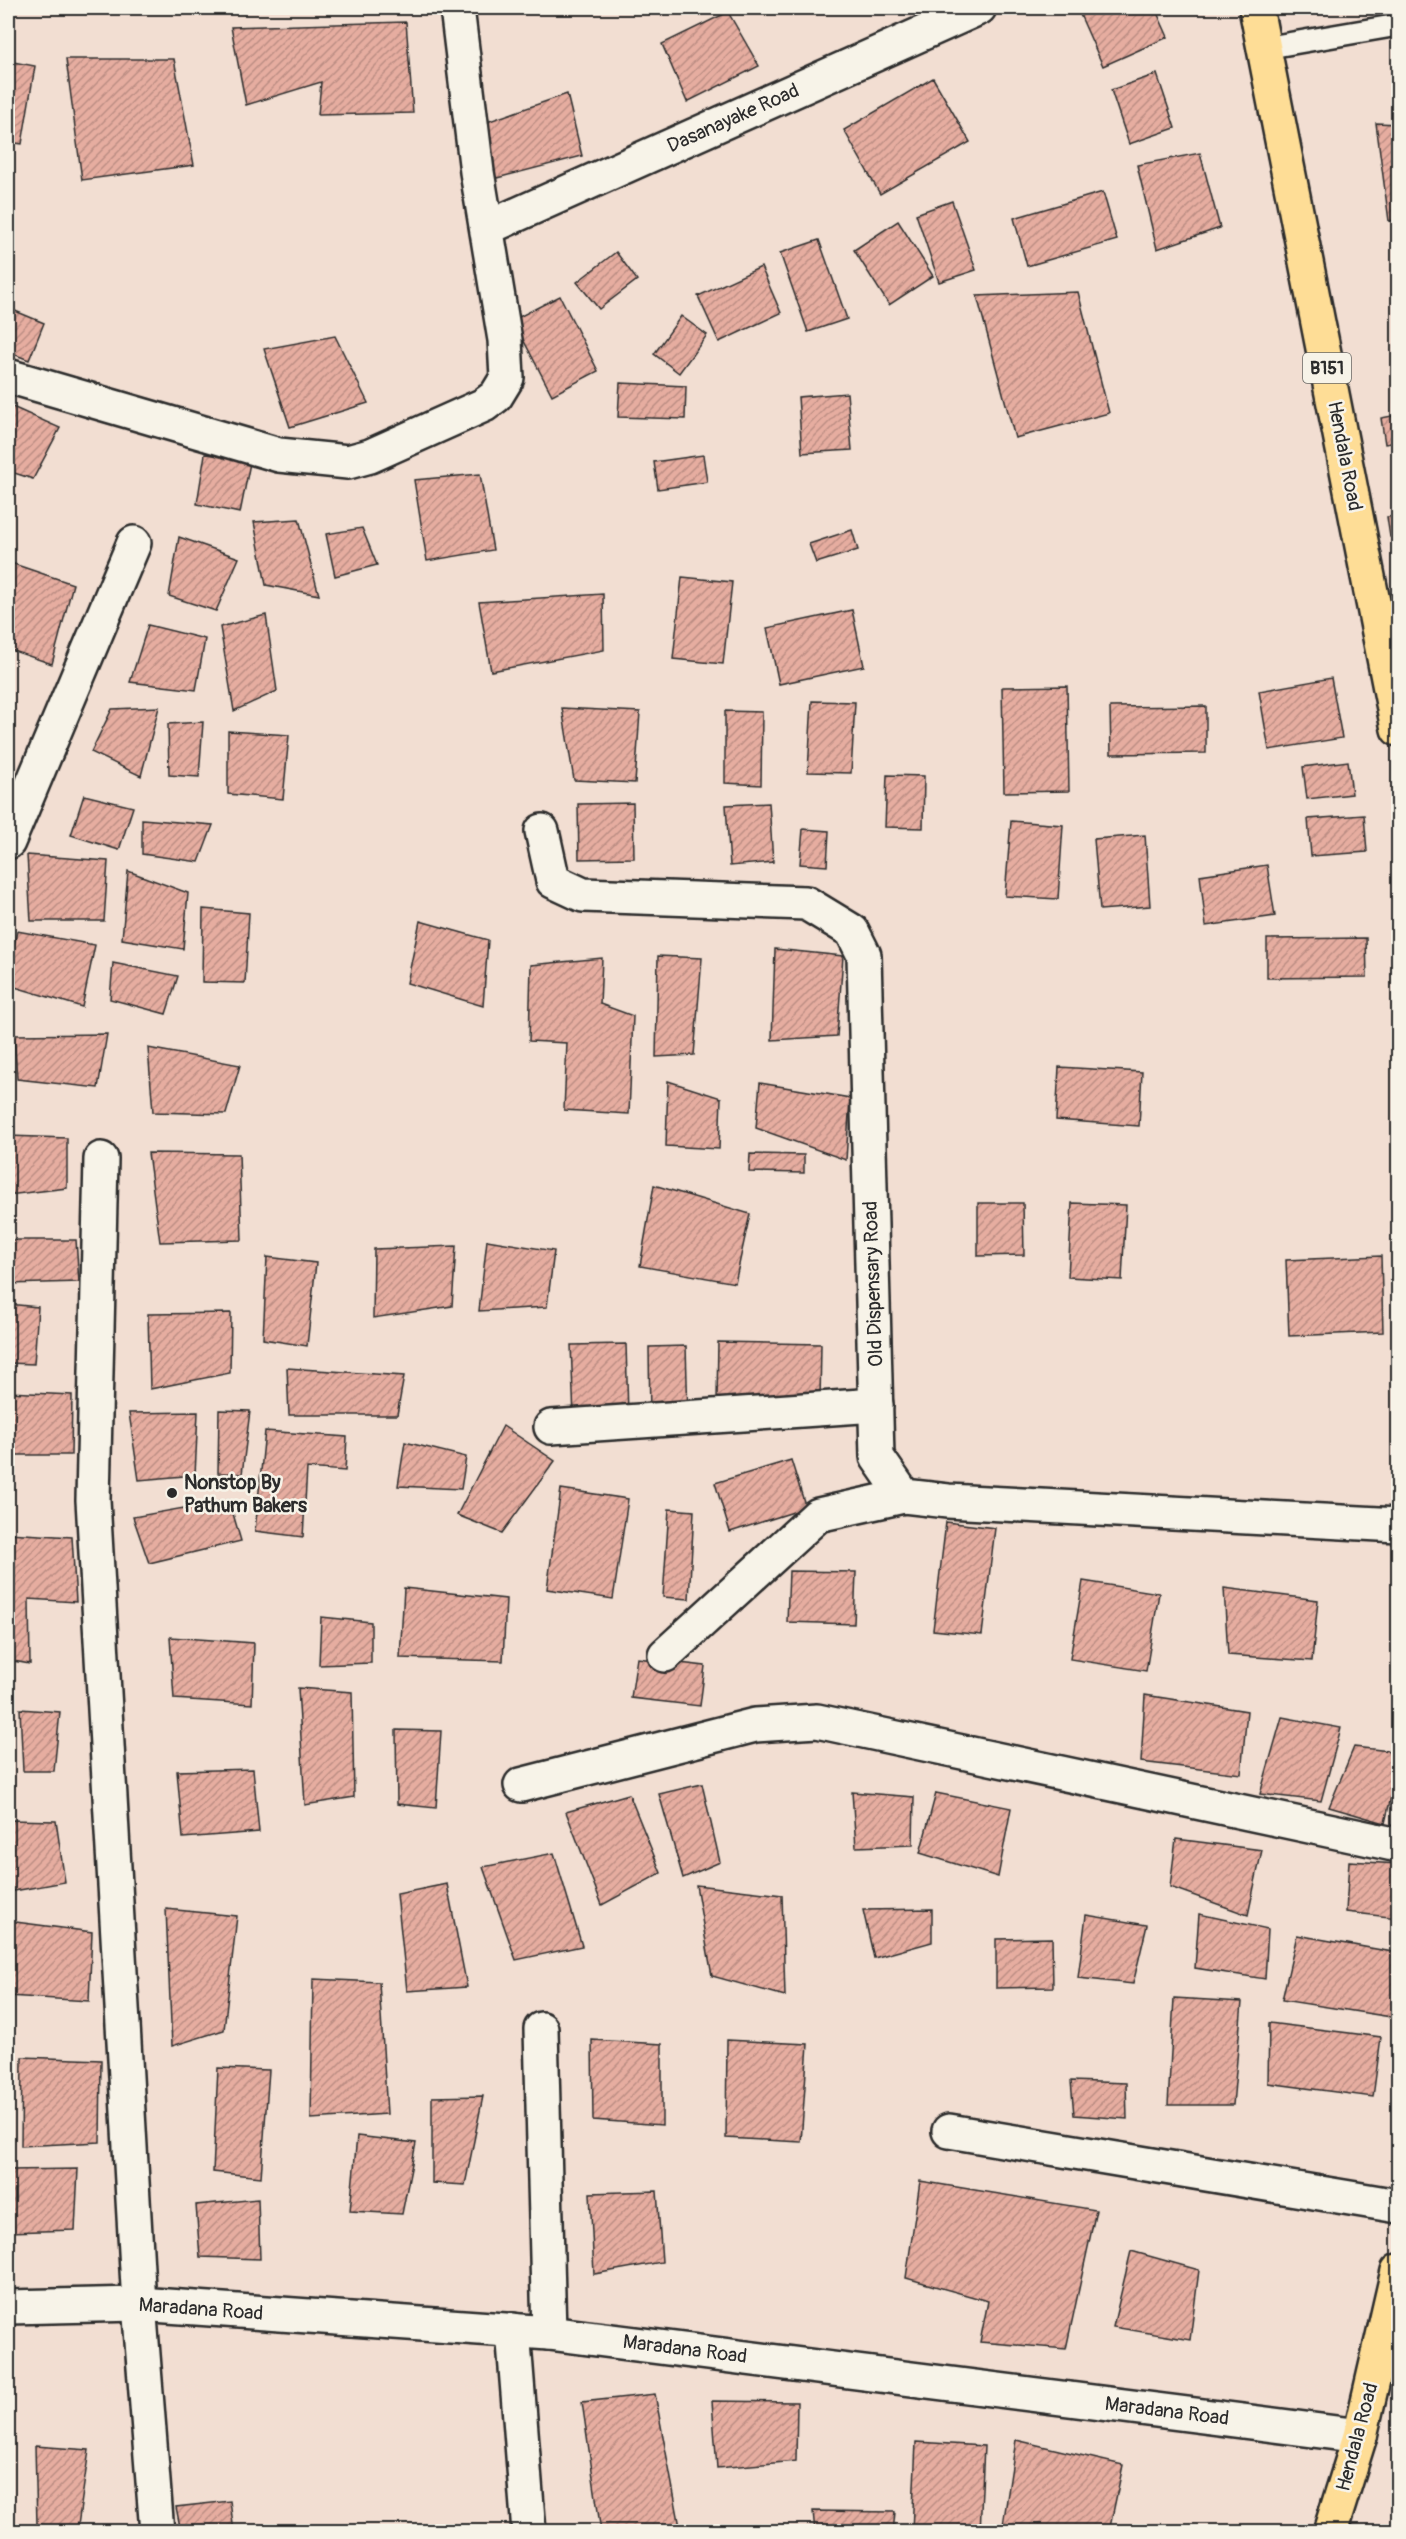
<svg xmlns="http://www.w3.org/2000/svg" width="1406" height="2539" font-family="Pangolin,sans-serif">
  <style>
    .building { fill: url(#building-hatch); stroke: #2b2b2b; stroke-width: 1.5 }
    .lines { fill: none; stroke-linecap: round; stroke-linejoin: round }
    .service-casing { stroke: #2b2b2b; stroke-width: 26 }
    .minor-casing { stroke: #2b2b2b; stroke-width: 38 }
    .primary-casing { stroke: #2b2b2b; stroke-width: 38 }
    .service { stroke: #f7f3e8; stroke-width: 21 }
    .minor { stroke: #f7f3e8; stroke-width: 33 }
    .primary { stroke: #fedd96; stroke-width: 33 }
    .poi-dot { fill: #2b2b2b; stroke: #f7f3e8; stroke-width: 2 }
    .labels { text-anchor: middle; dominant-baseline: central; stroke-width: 5; stroke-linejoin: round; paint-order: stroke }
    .shield { fill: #f7f3e8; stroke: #686764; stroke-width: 1.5 }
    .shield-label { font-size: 18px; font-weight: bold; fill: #2b2b2b }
    .street-label { font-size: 20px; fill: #2b2b2b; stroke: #f7f3e8 }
    .poi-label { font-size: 20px; font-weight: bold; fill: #2b2b2b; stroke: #f7f3e8; text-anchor: start }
  </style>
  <defs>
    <pattern id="building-hatch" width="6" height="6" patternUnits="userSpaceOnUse" patternTransform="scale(1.5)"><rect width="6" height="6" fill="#e6ada0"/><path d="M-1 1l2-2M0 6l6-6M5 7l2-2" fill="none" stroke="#bb8d83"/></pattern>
  </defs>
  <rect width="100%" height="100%" fill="#f2ded2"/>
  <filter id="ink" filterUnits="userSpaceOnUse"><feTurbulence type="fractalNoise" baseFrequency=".0167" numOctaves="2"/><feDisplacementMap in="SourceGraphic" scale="12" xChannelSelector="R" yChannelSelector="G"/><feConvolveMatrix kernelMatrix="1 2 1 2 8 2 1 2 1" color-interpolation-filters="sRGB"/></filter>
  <g filter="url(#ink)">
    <g class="building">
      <path d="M1083 8H1155L1168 37 1103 66 1078 10Z"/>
      <path d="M728 12 759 66 687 102 662 44Z"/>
      <path d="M406 22 413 113 318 115 321 82 246 105 231 27Z"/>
      <path d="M66 59H174L194 165 82 180Z"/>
      <path d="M8 61 35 66 22 144 8 142Z"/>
      <path d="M1157 74 1175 128 1129 144 1111 90Z"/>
      <path d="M933 78 970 142 880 194 844 130Z"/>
      <path d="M567 94 582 156 493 179 481 124Z"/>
      <path d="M1376 123 1398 124V220L1389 221Z"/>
      <path d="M1200 153 1220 228 1157 249 1137 165Z"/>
      <path d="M1103 192 1117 240 1027 266 1014 218Z"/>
      <path d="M952 201 976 270 939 282 916 214Z"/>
      <path d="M898 221 933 276 889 305 854 250Z"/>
      <path d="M819 240 847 319 808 332 780 253Z"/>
      <path d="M616 252 637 280 599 309 577 282Z"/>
      <path d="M761 267 781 313 719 342 698 296Z"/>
      <path d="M1078 292 1109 413 1015 438 977 296Z"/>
      <path d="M560 296 598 371 552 395 513 320Z"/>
      <path d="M8 308 44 323 29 360 8 352Z"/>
      <path d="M681 316 707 335 679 373 654 354Z"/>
      <path d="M335 336 368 403 290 427 264 349Z"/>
      <path d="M620 383 686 386 685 419 618 417Z"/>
      <path d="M847 393 852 450 802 453 798 397Z"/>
      <path d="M8 405 60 428 33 479 8 471Z"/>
      <path d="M1398 415V442L1385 444 1381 418Z"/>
      <path d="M205 454 251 458 240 513 197 504Z"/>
      <path d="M703 455 707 482 658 489 654 462Z"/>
      <path d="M480 474 493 550 427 561 414 480Z"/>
      <path d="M1398 516V536L1390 537 1387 517Z"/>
      <path d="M299 519 319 595 266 585 254 522Z"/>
      <path d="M362 528 377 565 335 576 326 534Z"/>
      <path d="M852 530 858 550 816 563 809 544Z"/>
      <path d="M179 537 239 558 216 611 169 596Z"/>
      <path d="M8 562 73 584 52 664 8 649Z"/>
      <path d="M682 577 732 582 723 664 673 659Z"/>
      <path d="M603 594 604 650 491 671 479 602Z"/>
      <path d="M852 610 864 666 779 684 767 628Z"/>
      <path d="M266 615 277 691 234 711 220 627Z"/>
      <path d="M148 625 205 639 196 690 130 682Z"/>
      <path d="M1331 678 1342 738 1269 750 1259 691Z"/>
      <path d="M1067 686 1069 791 1004 792 1002 687Z"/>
      <path d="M812 701 855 702 851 773 808 772Z"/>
      <path d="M1206 706V753L1111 754 1110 707Z"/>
      <path d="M159 707 141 776 91 752 112 709Z"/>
      <path d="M562 708 640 712 635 783 574 780Z"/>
      <path d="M725 711 762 712 761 785 725 783Z"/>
      <path d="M203 722 199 777 169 775 168 724Z"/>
      <path d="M228 731 289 735 283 799 228 794Z"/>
      <path d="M1348 761 1352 794 1307 799 1303 767Z"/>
      <path d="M887 775 924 776 923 828 885 827Z"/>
      <path d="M84 795 133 807 119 850 71 835Z"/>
      <path d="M633 803 634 858 579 859 578 804Z"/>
      <path d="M769 803 773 862 730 866 726 805Z"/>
      <path d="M1364 815 1367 852 1311 856 1308 819Z"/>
      <path d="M142 819 213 825 199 862 142 854Z"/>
      <path d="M1011 821 1063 825 1058 899 1005 896Z"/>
      <path d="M803 829 829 831 827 866 800 864Z"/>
      <path d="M1145 835 1150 906 1100 910 1094 839Z"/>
      <path d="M27 855 108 861 104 921H31Z"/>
      <path d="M1267 865 1275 916 1206 926 1200 875Z"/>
      <path d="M128 871 188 893 183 949 122 939Z"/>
      <path d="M203 909 249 913 245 983 202 982Z"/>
      <path d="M420 921 488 940 483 1006 407 983Z"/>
      <path d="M17 931 95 945 82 1007 8 985V972Z"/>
      <path d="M1366 938 1367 977 1267 978V939Z"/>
      <path d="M775 949 843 956 837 1036 772 1040Z"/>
      <path d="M658 956 702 958 694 1055 656 1057Z"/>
      <path d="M602 958 600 1004 633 1016 629 1114 564 1110 567 1043 529 1041 531 965Z"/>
      <path d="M113 963 178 976 166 1014 110 999Z"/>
      <path d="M107 1034 98 1088 17 1079 14 1035Z"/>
      <path d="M148 1048 240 1065 226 1114 153 1112Z"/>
      <path d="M1059 1067 1142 1072 1139 1126 1056 1120Z"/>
      <path d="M668 1081 721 1098 719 1149 666 1146Z"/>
      <path d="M760 1083 850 1098 846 1160 756 1128Z"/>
      <path d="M8 1136 67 1138V1188L8 1195Z"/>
      <path d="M148 1153 239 1154 242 1240 160 1242Z"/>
      <path d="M750 1154 804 1155V1173L749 1172Z"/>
      <path d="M654 1185 750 1214 735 1283 640 1266Z"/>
      <path d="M978 1203H1023L1024 1255 978 1256Z"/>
      <path d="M1072 1203 1126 1205 1122 1280 1068 1277Z"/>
      <path d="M8 1240H76L79 1282 8 1284Z"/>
      <path d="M487 1240 554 1251 547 1307 479 1311Z"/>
      <path d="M456 1246 452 1306 373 1318 374 1249Z"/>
      <path d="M1381 1256 1383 1332 1289 1336 1286 1260Z"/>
      <path d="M267 1257 316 1263 307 1346 263 1339Z"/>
      <path d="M8 1304 38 1307 34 1364 8 1363Z"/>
      <path d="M231 1313 230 1373 150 1389 148 1314Z"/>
      <path d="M718 1342 821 1344 820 1401 717 1399Z"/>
      <path d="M626 1344 628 1415 574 1417 571 1345Z"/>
      <path d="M686 1346 688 1417 650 1418 649 1347Z"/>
      <path d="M287 1368 404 1376 397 1415H289Z"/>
      <path d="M8 1392 72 1395 71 1455H8Z"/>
      <path d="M219 1410 250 1411 242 1474 218 1473Z"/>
      <path d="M198 1412 195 1475 139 1480 129 1413Z"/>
      <path d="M503 1426 555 1461 502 1533 457 1515Z"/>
      <path d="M265 1431 347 1437 345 1471 307 1468 303 1537 255 1531Z"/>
      <path d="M405 1442 466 1457 461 1489 398 1486Z"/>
      <path d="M791 1460 806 1508 730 1532 715 1483Z"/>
      <path d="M561 1489 628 1499 613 1599 547 1589Z"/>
      <path d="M229 1500 241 1541 149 1563 133 1517Z"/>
      <path d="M669 1509 694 1511 689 1599 663 1597Z"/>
      <path d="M946 1522 995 1528 982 1635 933 1630Z"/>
      <path d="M8 1533 72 1537 76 1602 29 1599 30 1664 8 1660Z"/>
      <path d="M789 1571 856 1572 854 1624 787 1622Z"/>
      <path d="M1083 1581 1159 1593 1146 1671 1070 1659Z"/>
      <path d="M404 1588 506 1599 503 1661 400 1658Z"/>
      <path d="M1224 1588 1318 1600 1312 1661 1228 1655Z"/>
      <path d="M321 1617 371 1622V1663L319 1665Z"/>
      <path d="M170 1637 254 1643 252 1704 174 1699Z"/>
      <path d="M637 1658 705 1666 700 1706 631 1698Z"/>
      <path d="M298 1688 352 1692 354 1797 305 1805Z"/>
      <path d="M1145 1695 1247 1711 1241 1774 1141 1762Z"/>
      <path d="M20 1709 60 1712 54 1771H23Z"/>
      <path d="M1282 1717 1341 1728 1321 1801 1260 1794Z"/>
      <path d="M396 1730 441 1731 436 1808 397 1804Z"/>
      <path d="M1354 1747 1398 1752V1766L1385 1823 1329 1807Z"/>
      <path d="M253 1769 259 1832 183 1838 177 1771Z"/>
      <path d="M702 1784 720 1862 683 1878 659 1794Z"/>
      <path d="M852 1792 914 1797 913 1845 856 1847Z"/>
      <path d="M936 1793 1011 1808 998 1877 920 1853Z"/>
      <path d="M629 1794 661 1873 602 1905 566 1812Z"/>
      <path d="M8 1820 56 1821 65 1882 8 1892Z"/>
      <path d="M1176 1839 1262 1850 1248 1915 1170 1887Z"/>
      <path d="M554 1853 582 1946 516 1960 483 1867Z"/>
      <path d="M1349 1861 1398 1864V1918L1346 1912Z"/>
      <path d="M447 1884 467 1987 407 1991 397 1894Z"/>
      <path d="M696 1885 782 1895 785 1996 712 1976Z"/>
      <path d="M166 1909 237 1916 224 2030 172 2046Z"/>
      <path d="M932 1909V1942L874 1958 863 1910Z"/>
      <path d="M1199 1914 1268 1929 1265 1979 1195 1968Z"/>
      <path d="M1086 1915 1147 1925 1133 1984 1078 1978Z"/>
      <path d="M8 1921 92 1932 89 2001 8 1996Z"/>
      <path d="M1297 1935 1398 1953V2018L1282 2000Z"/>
      <path d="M1052 1938 1053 1987 996 1988V1939Z"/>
      <path d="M313 1979 379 1982 387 2114 311 2119Z"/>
      <path d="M1174 1998 1242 2002 1233 2105H1168Z"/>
      <path d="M1269 2023 1381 2037 1373 2097 1268 2083Z"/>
      <path d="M592 2040 662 2044V2125L593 2120Z"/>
      <path d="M727 2040 808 2044 801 2142 726 2138Z"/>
      <path d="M22 2057 101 2060 100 2142 21 2146Z"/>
      <path d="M218 2068 269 2070 261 2177 213 2172Z"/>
      <path d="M1071 2081 1126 2083 1127 2119 1074 2115Z"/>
      <path d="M483 2096 465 2185 432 2183V2097Z"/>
      <path d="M357 2136 416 2143 402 2214 350 2211Z"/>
      <path d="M78 2169 75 2230 8 2232V2170Z"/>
      <path d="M920 2181 1096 2210 1066 2349 980 2342 988 2301 906 2278Z"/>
      <path d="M657 2191 662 2262 594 2274 590 2193Z"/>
      <path d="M258 2199 260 2259 200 2257 196 2205Z"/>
      <path d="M1131 2251 1199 2270 1190 2340 1113 2327Z"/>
      <path d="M655 2394 681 2532H601L582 2402Z"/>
      <path d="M712 2401 797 2402 796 2461 717 2468Z"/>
      <path d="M1016 2440 1123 2465 1109 2532H1002Z"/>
      <path d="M916 2442 984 2446 980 2532H912Z"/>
      <path d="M35 2446 89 2450 77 2532 37 2524Z"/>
      <path d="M230 2501 234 2532H181L176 2507Z"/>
      <path d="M813 2511 895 2512 893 2532H815Z"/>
      <path d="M1154 2525 1226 2532H1153Z"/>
    </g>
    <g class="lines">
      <defs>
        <path id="service" d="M1264 48 1398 25"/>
        <g id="minor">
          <path d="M487 228 979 8"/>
          <path d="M8 376 279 455 348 462 370 456 484 405 496 396 507 378 505 340 477 172 457 8"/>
          <path d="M542 831 553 881 583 895 806 903 852 931 864 955 877 1457 904 1496 948 1501 1398 1525"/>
          <path d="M8 842 134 543"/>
          <path d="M101 1159 93 1500 139 2304 157 2532"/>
          <path d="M551 1427 876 1405"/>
          <path d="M665 1655 818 1515 904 1496"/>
          <path d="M521 1785 755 1725 817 1721 1398 1845"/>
          <path d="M541 2029 549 2333"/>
          <path d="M949 2131 1398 2206"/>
          <path d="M8 2307 139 2304 549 2333 1360 2436"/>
          <path d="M513 2330 529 2532"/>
        </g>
        <g id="primary">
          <path d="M1256 8 1398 729"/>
          <path d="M1330 2532 1360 2436 1398 2271"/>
        </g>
      </defs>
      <use href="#service" class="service-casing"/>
      <use href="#minor" class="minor-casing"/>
      <use href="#primary" class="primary-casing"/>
      <use href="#service" class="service"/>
      <use href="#minor" class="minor"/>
      <use href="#primary" class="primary"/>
    </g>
  </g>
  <circle class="poi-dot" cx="172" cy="1493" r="6"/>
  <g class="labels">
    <rect class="shield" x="1303" y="353" width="48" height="30" rx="4.5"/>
    <g class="shield-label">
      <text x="1327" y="368">B151</text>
    </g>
    <g class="street-label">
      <text transform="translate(733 118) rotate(-24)">Dasanayake Road</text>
      <text transform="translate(1345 456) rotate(79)">Hendala Road</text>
      <text transform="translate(873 1284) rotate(-92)">Old Dispensary Road</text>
      <text transform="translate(201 2309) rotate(4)">Maradana Road</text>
      <text transform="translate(685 2349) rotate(7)">Maradana Road</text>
      <text transform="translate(1167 2411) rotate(7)">Maradana Road</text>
      <text transform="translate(1357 2437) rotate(-75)">Hendala Road</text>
    </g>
    <g class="poi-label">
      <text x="184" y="1482">Nonstop By<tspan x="184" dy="23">Pathum Bakers</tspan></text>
    </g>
  </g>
  <rect width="1406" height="2539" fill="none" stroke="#f7f3e8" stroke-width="30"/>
  <rect x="15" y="15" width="1376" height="2509" fill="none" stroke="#2b2b2b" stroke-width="2" filter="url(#ink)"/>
</svg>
